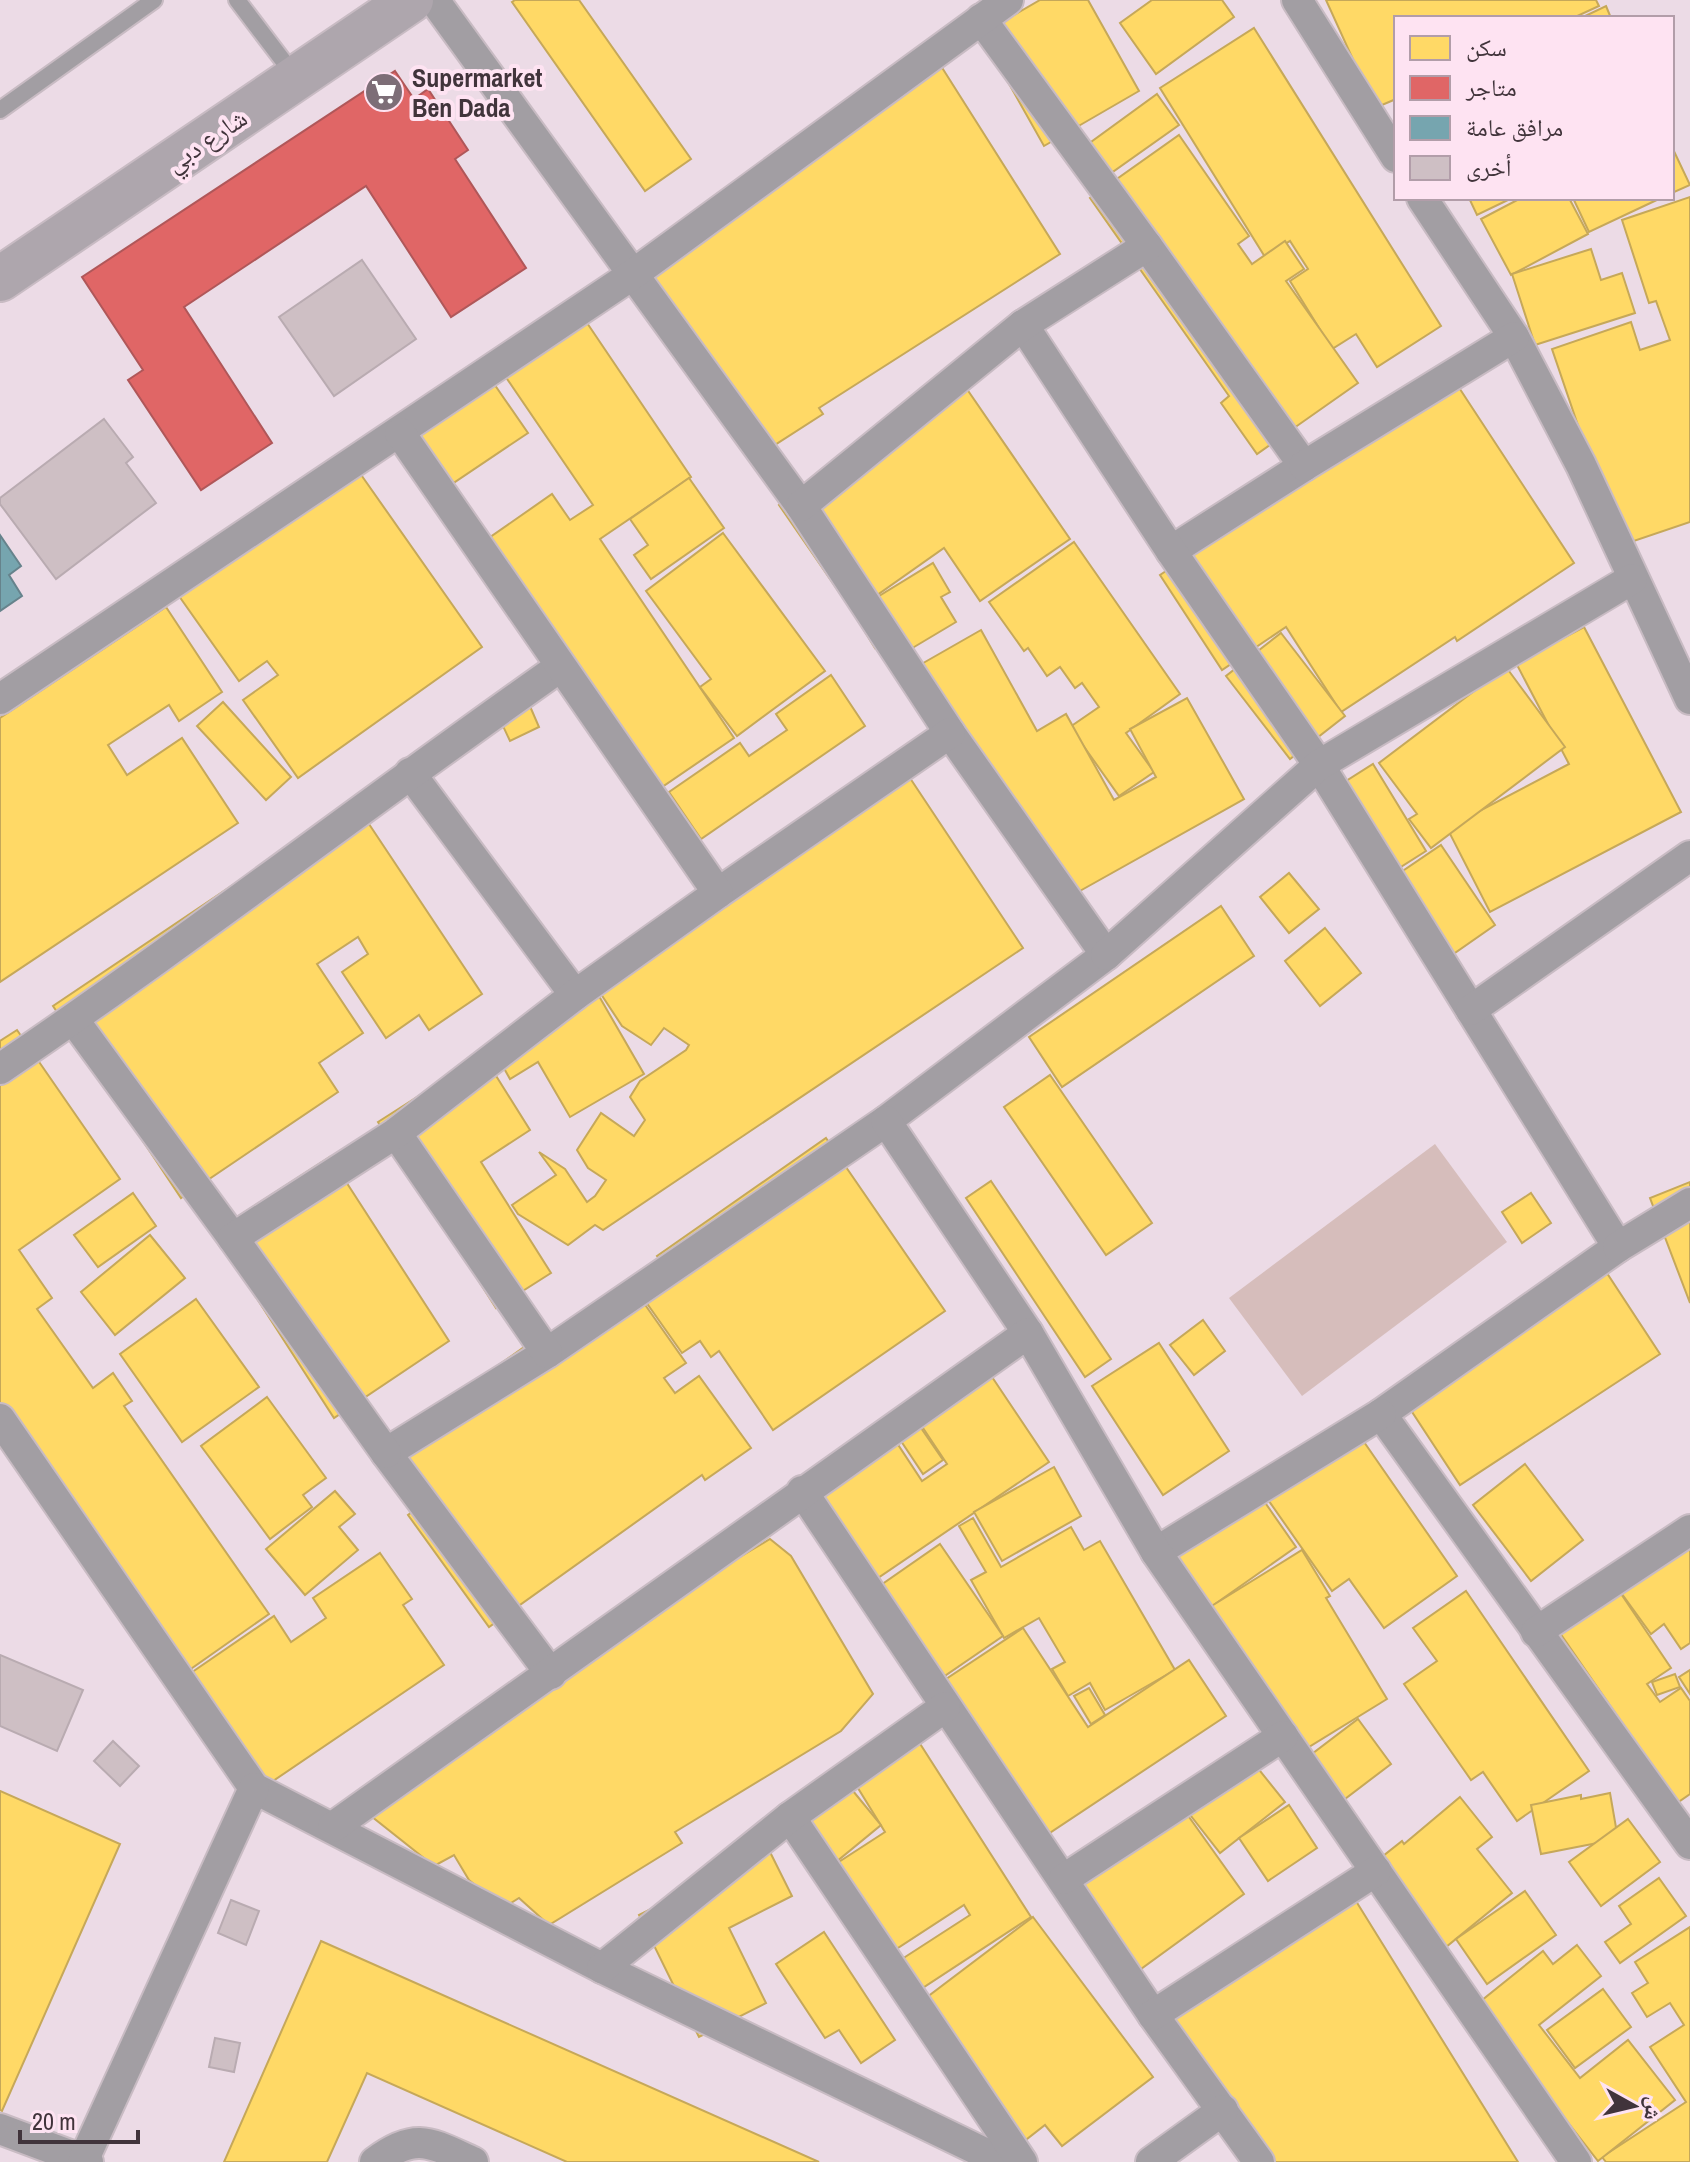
<svg xmlns="http://www.w3.org/2000/svg" width="1690" height="2162" font-family="'Archivo Narrow','Noto Naskh Arabic',sans-serif">
  <style>
    .green { fill: #d6bdbb }
    .homes { fill: #ffd966; stroke: #c6a859; stroke-width: 2 }
    .shops { fill: #e06666; stroke: #b05759; stroke-width: 2 }
    .public { fill: #76a5af; stroke: #66838c; stroke-width: 2 }
    .building { fill: #cebfc4; stroke: #b9abb1; stroke-width: 2 }
    .lines { fill: none; stroke-linecap: round; stroke-linejoin: round }
    .lane-casing { stroke: #c8bbc3; stroke-width: 20 }
    .street-casing { stroke: #c8bbc3; stroke-width: 34 }
    .secondary-casing { stroke: #c8bbc3; stroke-width: 48 }
    .lane { stroke: #a29ea3; stroke-width: 16 }
    .street { stroke: #a29ea3; stroke-width: 30 }
    .secondary { stroke: #aea6ad; stroke-width: 44 }
    .labels { text-anchor: middle; dominant-baseline: central; stroke-width: 8; stroke-linejoin: round; paint-order: stroke }
    .poi-label { font-size: 26px; font-weight: bold; fill: #41343b; stroke: #fee3f2; text-anchor: start }
    .street-label { font-size: 26px; fill: #41343b; stroke: #fee3f2 }
  </style>
  <rect width="100%" height="100%" fill="#ecdbe6"/>
  <path class="green" d="M1435 1144 1507 1242 1302 1396 1229 1298Z"/>
  <g class="homes">
    <path d="M515 0H579L691 159 645 191 512 2Z"/>
    <path d="M1040 0H1088L1139 91 1044 146 981 34Z"/>
    <path d="M1152 0H1222L1234 17 1156 74 1120 23Z"/>
    <path d="M1326 0H1596L1599 6 1573 18H1396V99L1375 108Z"/>
    <path d="M1606 6 1611 18H1581Z"/>
    <path d="M1254 28 1441 326 1377 367 1356 334 1332 349 1290 281 1308 269 1290 241 1265 257 1160 88Z"/>
    <path d="M941 66 1060 254 819 408 823 414 753 459 633 270Z"/>
    <path d="M1157 94 1179 125 1090 188 1069 158Z"/>
    <path d="M1179 135 1249 236 1238 244 1252 264 1285 241 1304 269 1286 281 1358 383 1257 454 1221 403 1229 396 1090 198Z"/>
    <path d="M1672 147 1690 185 1672 193Z"/>
    <path d="M1690 197V522L1619 546 1552 349 1631 322 1640 350 1670 340 1656 301 1649 303 1622 220Z"/>
    <path d="M1469 198H1512L1477 215Z"/>
    <path d="M1521 198H1569L1588 234 1511 275 1481 219Z"/>
    <path d="M1573 198H1661L1589 232Z"/>
    <path d="M1591 249 1601 280 1622 273 1635 313 1535 345 1512 274Z"/>
    <path d="M581 314 691 477 600 539 734 738 643 800 473 549 552 494 570 520 593 505 501 370Z"/>
    <path d="M490 378 528 433 443 490 406 435Z"/>
    <path d="M960 379 1070 539 980 601 944 548 853 612 779 505Z"/>
    <path d="M1454 380 1574 563 1457 641 1455 637 1341 712 1286 627 1222 670 1160 575Z"/>
    <path d="M357 469 482 647 298 778 243 700 278 675 267 661 239 681 179 596Z"/>
    <path d="M689 478 724 528 651 579 634 555 648 545 630 519Z"/>
    <path d="M723 533 825 671 737 736 700 687 711 679 646 591Z"/>
    <path d="M1074 542 1180 694 1126 733 1154 772 1119 796 1070 727 1099 707 1082 683 1075 688 1060 667 1047 676 1028 648 1024 651 989 602Z"/>
    <path d="M933 563 950 592 941 597 956 622 894 659 884 642 875 648 853 612Z"/>
    <path d="M166 607 222 692 179 721 169 705 108 745 127 775 182 738 238 823 0 982V718Z"/>
    <path d="M1584 627 1681 812 1490 912 1447 828 1569 764 1516 663Z"/>
    <path d="M981 630 1037 731 1066 714 1114 800 1156 777 1130 729 1187 698 1244 799 1053 906 1003 815 911 670Z"/>
    <path d="M1281 633 1345 716 1290 759 1226 676Z"/>
    <path d="M1506 667 1565 747 1431 848 1409 819 1417 814 1379 763Z"/>
    <path d="M831 675 865 726 701 839 669 792 740 743 749 756 787 730 776 714Z"/>
    <path d="M526 697 539 727 510 741 496 711Z"/>
    <path d="M223 702 291 777 266 800 197 726Z"/>
    <path d="M900 763 1023 948 603 1230 595 1225 568 1245 518 1214 512 1205 556 1175 539 1152 565 1169 587 1202 595 1196 606 1180 588 1168 577 1150 601 1113 634 1136 645 1120 630 1097 640 1081 686 1050 689 1045 664 1028 651 1045 622 1026 597 988Z"/>
    <path d="M1373 764 1426 851 1377 882 1324 795Z"/>
    <path d="M355 803 482 994 429 1030 419 1015 386 1038 342 972 368 954 358 937 317 964 363 1033 319 1063 338 1092 181 1198 53 1006Z"/>
    <path d="M1441 845 1495 925 1439 964 1385 883Z"/>
    <path d="M1289 873 1319 909 1289 933 1260 897Z"/>
    <path d="M1221 906 1254 956 1062 1087 1029 1037Z"/>
    <path d="M1325 928 1361 973 1320 1006 1285 961Z"/>
    <path d="M592 984 644 1074 570 1117 538 1062 510 1079 490 1043Z"/>
    <path d="M17 1030 120 1179 19 1250 52 1298 37 1309 93 1388 113 1373 132 1401 124 1406 269 1614 175 1680 0 1421V1041Z"/>
    <path d="M483 1055 530 1130 481 1162 551 1273 496 1308 378 1122Z"/>
    <path d="M1050 1075 1152 1223 1106 1255 1004 1107Z"/>
    <path d="M826 1138 945 1311 773 1430 719 1351 711 1357 700 1341 682 1353 646 1302 675 1282 657 1256Z"/>
    <path d="M330 1157 449 1341 334 1418 214 1232Z"/>
    <path d="M991 1181 1111 1359 1085 1377 966 1198Z"/>
    <path d="M1690 1182V1303L1650 1198Z"/>
    <path d="M133 1193 156 1226 98 1267 74 1235Z"/>
    <path d="M1531 1193 1551 1223 1522 1243 1502 1212Z"/>
    <path d="M150 1235 185 1278 115 1335 81 1292Z"/>
    <path d="M1599 1261 1660 1354 1460 1485 1399 1392Z"/>
    <path d="M196 1299 259 1387 182 1442 120 1354Z"/>
    <path d="M641 1299 686 1363 664 1378 675 1393 699 1376 751 1448 705 1480 702 1475 489 1627 408 1515 428 1500 388 1444 541 1335 544 1340Z"/>
    <path d="M1203 1320 1225 1351 1194 1375 1170 1345Z"/>
    <path d="M1159 1343 1229 1451 1163 1495 1092 1386Z"/>
    <path d="M982 1362 1049 1462 869 1584 805 1489 889 1431 922 1481 947 1464 911 1410Z"/>
    <path d="M267 1397 326 1478 303 1495 312 1507 270 1539 201 1446Z"/>
    <path d="M910 1412 943 1460 923 1474 891 1426Z"/>
    <path d="M1355 1429 1457 1576 1384 1628 1349 1579 1332 1591 1264 1494Z"/>
    <path d="M1525 1464 1583 1540 1531 1581 1473 1505Z"/>
    <path d="M1054 1467 1081 1516 1002 1561 974 1512Z"/>
    <path d="M335 1491 355 1514 339 1527 358 1550 305 1595 266 1549Z"/>
    <path d="M1259 1494 1296 1547 1205 1611 1169 1557Z"/>
    <path d="M973 1518 1001 1567 1071 1527 1084 1550 1100 1541 1175 1670 1105 1710 1090 1683 1068 1696 1052 1669 1065 1662 1039 1618 1004 1638 971 1580 986 1572 959 1526Z"/>
    <path d="M1690 1530V1643L1681 1649 1664 1624 1651 1634 1614 1583Z"/>
    <path d="M770 1539 791 1556 873 1694 841 1731 675 1832 682 1843 549 1925 519 1898 503 1908 469 1880 454 1855 434 1866 371 1816 661 1613 686 1589Z"/>
    <path d="M940 1544 1003 1636 930 1686 868 1594Z"/>
    <path d="M1302 1550 1330 1596 1326 1598 1387 1699 1299 1753 1210 1607Z"/>
    <path d="M380 1553 412 1599 403 1605 444 1665 248 1798 185 1677 274 1616 291 1642 326 1618 313 1598Z"/>
    <path d="M1609 1576 1671 1668 1647 1684 1660 1702 1681 1688 1690 1701V1794L1677 1803 1549 1617Z"/>
    <path d="M1466 1591 1589 1771 1517 1821 1483 1772 1471 1780 1404 1684 1437 1661 1413 1628Z"/>
    <path d="M1023 1628 1088 1727 1189 1660 1226 1716 1033 1844 931 1689Z"/>
    <path d="M1690 1670V1694L1679 1677Z"/>
    <path d="M1675 1674 1680 1687 1657 1695 1652 1682Z"/>
    <path d="M1089 1688 1105 1715 1091 1724 1074 1696Z"/>
    <path d="M1358 1719 1391 1764 1337 1805 1304 1760Z"/>
    <path d="M917 1739 1031 1917 921 1989 902 1959 970 1915 964 1905 884 1957 828 1869 885 1832 853 1780Z"/>
    <path d="M1248 1756 1285 1802 1220 1853 1184 1807Z"/>
    <path d="M844 1780 881 1825 825 1871 788 1826Z"/>
    <path d="M0 1791 120 1844 2 2111 0 2110Z"/>
    <path d="M1610 1793 1618 1839 1541 1854 1531 1805 1581 1795V1799Z"/>
    <path d="M1460 1797 1492 1837 1477 1849 1512 1893 1446 1947 1373 1864 1402 1841 1404 1844Z"/>
    <path d="M1179 1803 1244 1894 1134 1974 1068 1883Z"/>
    <path d="M1289 1805 1317 1848 1268 1881 1239 1838Z"/>
    <path d="M1628 1819 1660 1862 1601 1906 1569 1862Z"/>
    <path d="M769 1850 792 1896 729 1928 766 2003 699 2037 639 1915Z"/>
    <path d="M1659 1878 1686 1916 1620 1963 1605 1942 1631 1924 1619 1906Z"/>
    <path d="M1346 1885 1518 2162H1260L1173 2022 1182 1998Z"/>
    <path d="M1525 1891 1556 1935 1487 1984 1456 1939Z"/>
    <path d="M1033 1917 1153 2077 1062 2146 1045 2125 1018 2146 914 2007Z"/>
    <path d="M1690 1927V2162H1606L1602 2157 1686 2102 1650 2047 1684 2025 1670 2003 1647 2017 1632 1993 1648 1983 1635 1962Z"/>
    <path d="M824 1932 895 2040 861 2063 839 2030 825 2038 776 1964Z"/>
    <path d="M321 1941 819 2162H567L367 2073 327 2162H224Z"/>
    <path d="M1577 1945 1601 1976 1539 2025 1580 2078 1628 2040 1675 2100 1598 2161 1476 2005 1543 1951 1553 1964Z"/>
    <path d="M1603 1989 1631 2027 1575 2068 1547 2030Z"/>
  </g>
  <path class="shops" d="M395 71 414 99 428 89 468 150 455 159 526 268 451 317 366 186 184 307 272 443 201 490 128 380 143 370 82 277Z"/>
  <path class="public" d="M0 535 21 566 9 575 22 596 0 611Z"/>
  <g class="building">
    <path d="M362 260 416 339 334 396 279 317Z"/>
    <path d="M104 419 133 457 126 463 156 503 56 579 0 504V498Z"/>
    <path d="M0 1655 83 1690 57 1751 0 1726Z"/>
    <path d="M113 1741 139 1766 120 1786 94 1761Z"/>
    <path d="M231 1900 259 1911 246 1945 218 1933Z"/>
    <path d="M215 2038 240 2043 234 2072 209 2067Z"/>
  </g>
  <g class="lines">
    <defs>
      <g id="lane">
        <path d="M237 0 294 75"/>
        <path d="M0 110 154 0"/>
      </g>
      <g id="street">
        <path d="M434 0 801 506 950 733 1106 955 886 1121 547 1353 386 1453 551 1674"/>
        <path d="M1297 0 1396 157"/>
        <path d="M1422 198 1514 337 1581 465 1690 699"/>
        <path d="M1147 246 1304 466 1171 551"/>
        <path d="M1023 325 1171 551 1319 765 1618 1247 1381 1414 1690 1844"/>
        <path d="M1304 466 1514 337"/>
        <path d="M801 506 1023 325 1147 246 981 19"/>
        <path d="M0 699 632 275 1008 0"/>
        <path d="M410 773 575 995"/>
        <path d="M718 893 950 733"/>
        <path d="M1106 955 1319 765 1632 579"/>
        <path d="M1471 1010 1690 856"/>
        <path d="M73 1019 233 1238"/>
        <path d="M0 1069C190 940 372 799 560 667"/>
        <path d="M886 1121 1028 1333"/>
        <path d="M396 1133 547 1353"/>
        <path d="M1618 1247 1690 1203"/>
        <path d="M0 1419 254 1788 602 1968 1003 2162"/>
        <path d="M386 1453 233 1238 396 1133 575 995 718 893 400 433"/>
        <path d="M802 1491 1153 2015 1259 2162"/>
        <path d="M1156 1552 1381 1414"/>
        <path d="M1536 1632 1690 1530"/>
        <path d="M790 1817 1022 2162"/>
        <path d="M333 1827 1028 1333 1156 1552 1576 2162"/>
        <path d="M1064 1879 1283 1736"/>
        <path d="M602 1968 790 1817 945 1707"/>
        <path d="M1153 2015 1376 1871"/>
        <path d="M0 2129 88 2162"/>
        <path d="M84 2159 254 1788"/>
        <path d="M375 2162C416 2131 431 2143 473 2162"/>
        <path d="M1151 2162 1223 2110"/>
      </g>
      <path id="secondary" d="M0 279 411 0"/>
    </defs>
    <use href="#lane" class="lane-casing"/>
    <use href="#street" class="street-casing"/>
    <use href="#secondary" class="secondary-casing"/>
    <use href="#lane" class="lane"/>
    <use href="#street" class="street"/>
    <use href="#secondary" class="secondary"/>
  </g>
  <defs>
    <symbol id="supermarket-disc" viewBox="-11 -11 22 22"><circle r="9.5" fill="#7d6e77" stroke="#fee3f2"/><path d="M-6-5.5h2.5l.6 2H6L4.5 2H-2.5L-4.4-4H-6ZM-1.5 3.2a1.3 1.3 0 1 0 .1 0ZM3 3.2a1.3 1.3 0 1 0 .1 0Z" fill="#fff"/></symbol>
  </defs>
  <g fill-rule="evenodd">
    <use href="#supermarket-disc" x="362" y="70" width="44" height="44"/>
  </g>
  <g class="labels">
    <g class="poi-label">
      <text x="412" y="77">Supermarket<tspan x="412" dy="30">Ben Dada</tspan></text>
    </g>
    <g class="street-label">
      <text transform="translate(206 140) rotate(-34)">شارع دبي</text>
    </g>
  </g>
  <rect x="1394" y="16" width="280" height="184" fill="#fee3f2" stroke="#b29da9" stroke-width="2"/>
  <rect x="1410" y="36" width="40" height="24" fill="#ffd966" stroke="#b29da9" stroke-width="2"/>
  <text x="1466" y="56" font-size="24" fill="#41343b">سكن</text>
  <rect x="1410" y="76" width="40" height="24" fill="#e06666" stroke="#b29da9" stroke-width="2"/>
  <text x="1466" y="96" font-size="24" fill="#41343b">متاجر</text>
  <rect x="1410" y="116" width="40" height="24" fill="#76a5af" stroke="#b29da9" stroke-width="2"/>
  <text x="1466" y="136" font-size="24" fill="#41343b">مرافق عامة</text>
  <rect x="1410" y="156" width="40" height="24" fill="#cebfc4" stroke="#b29da9" stroke-width="2"/>
  <text x="1466" y="176" font-size="24" fill="#41343b">أخرى</text>
  <g transform="translate(1634 2106) rotate(98)" stroke="#fee3f2" stroke-width="6" paint-order="stroke">
  <path d="M0-6L14 30L0 20L-14 30Z" fill="#41343b"/>
  <text y="-12" font-size="22" font-weight="bold" text-anchor="middle" fill="#41343b">ش</text>
  </g>
  <path d="M20 2130v12h118v-12" fill="none" stroke="#41343b" stroke-width="4"/>
  <text x="32" y="2130" font-size="24" fill="#41343b" stroke="#fee3f2" stroke-width="6" paint-order="stroke">20 m</text>
</svg>
